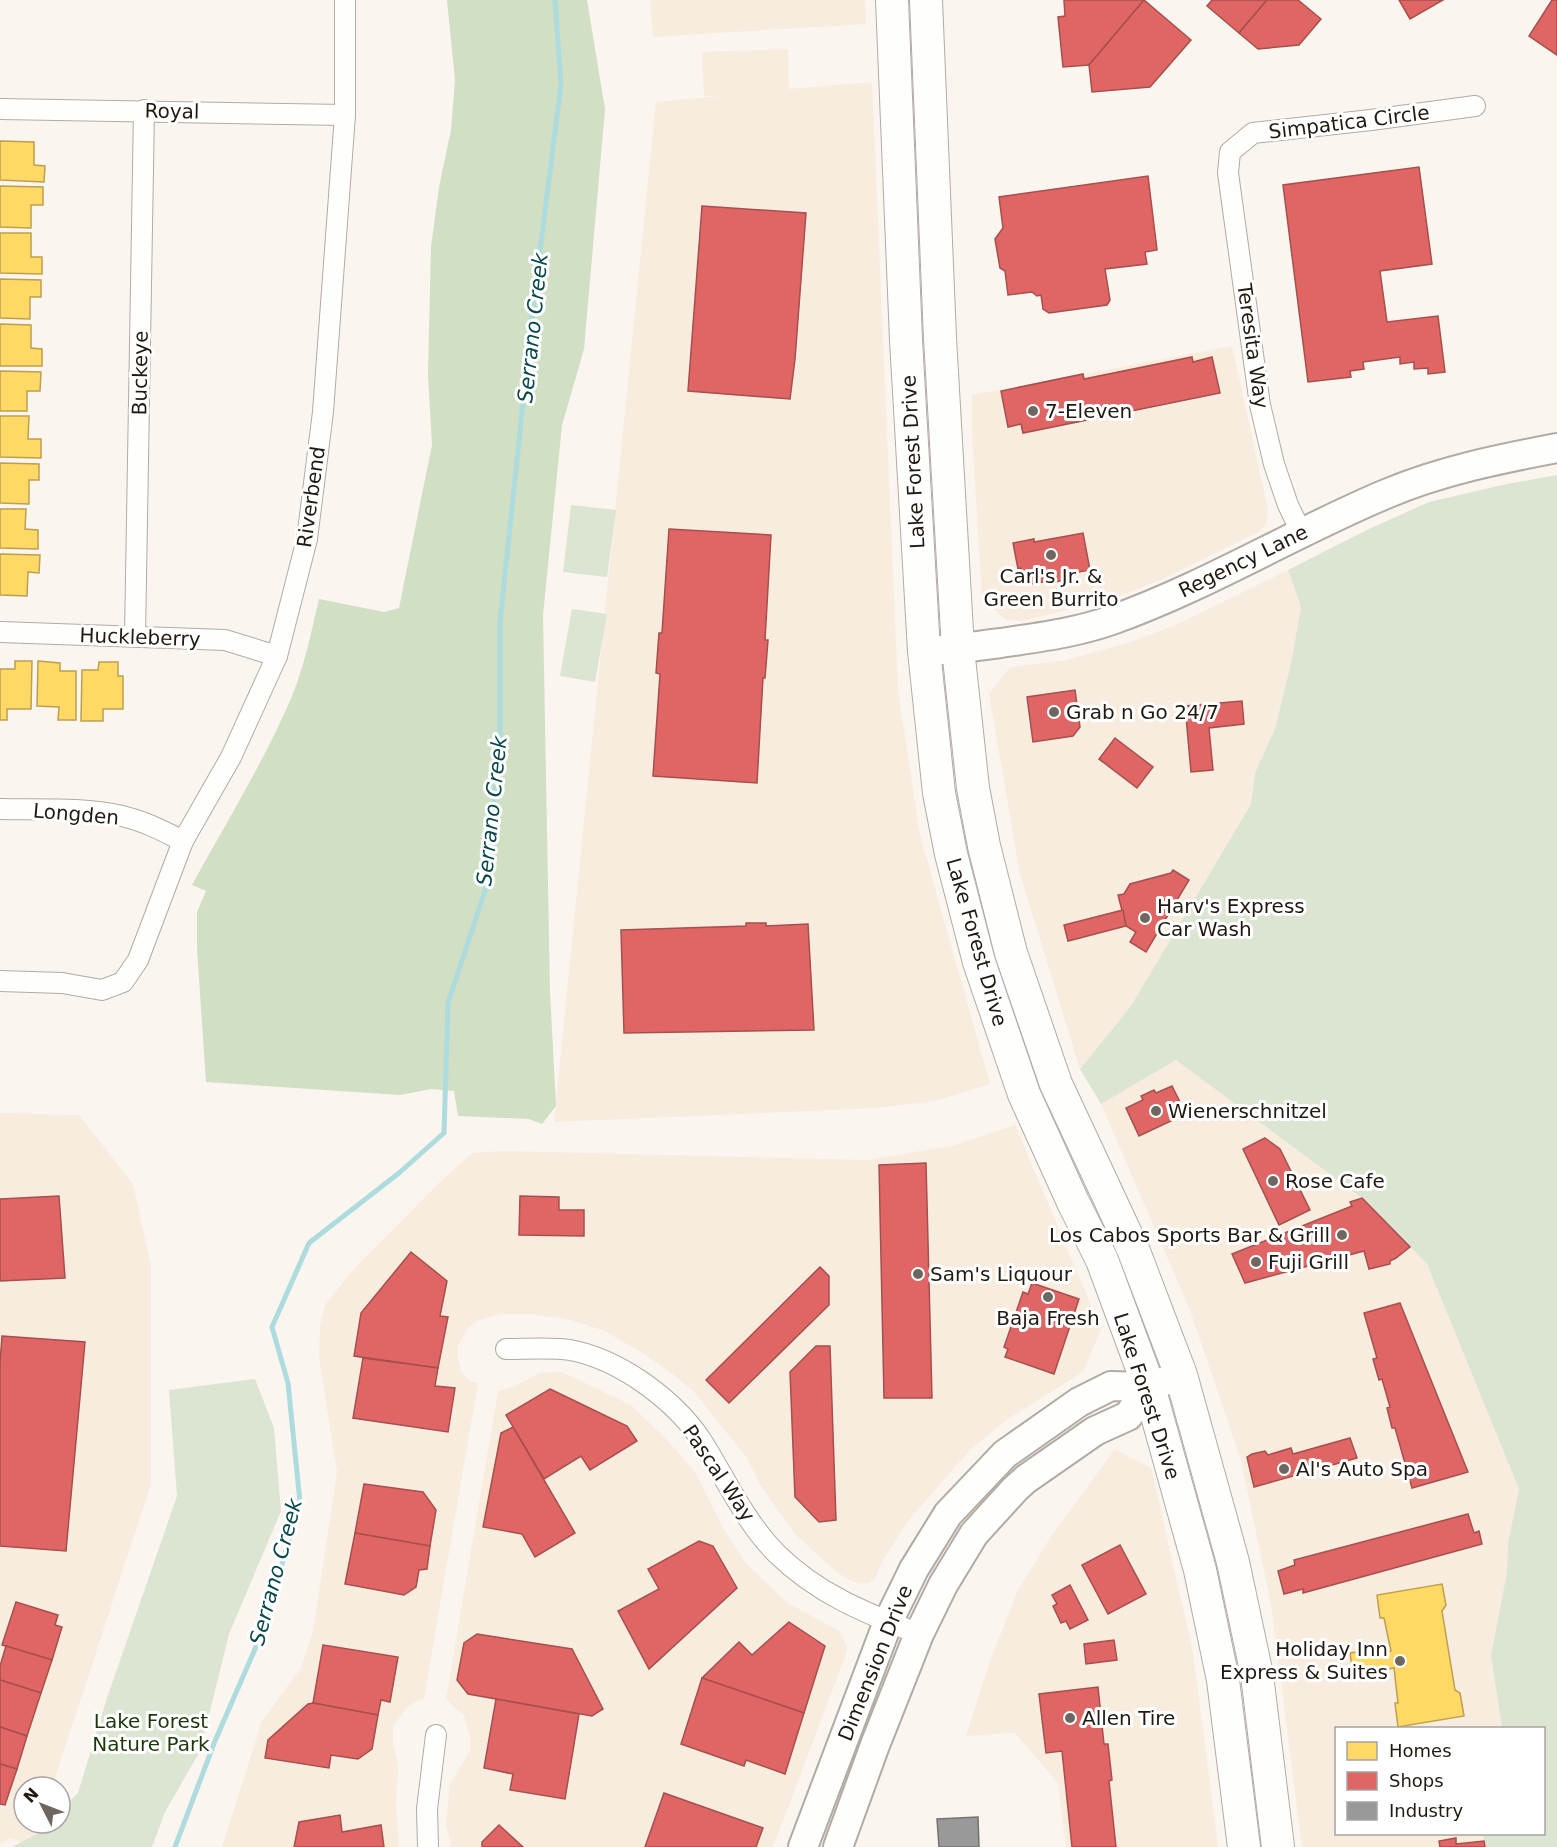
<svg xmlns="http://www.w3.org/2000/svg" width="1557" height="1847" font-family="'DejaVu Sans',sans-serif">
  <style>
    .built { fill: #f8ecdf }
    .green { fill: #dce4d2 }
    .forest { fill: #d1dfc4 }
    .homes { fill: #ffd966; stroke: #bda04c; stroke-width: 1.5 }
    .shops { fill: #e06666; stroke: #a74f4c; stroke-width: 1.5 }
    .industry { fill: #999; stroke: #757370; stroke-width: 1.5 }
    .lines { fill: none; stroke-linecap: round; stroke-linejoin: round }
    .stream { stroke: #aedcde; stroke-width: 5 }
    .street-casing { stroke: #b1aba4; stroke-width: 22 }
    .secondary-casing { stroke: #b1aba4; stroke-width: 32 }
    .primary-casing { stroke: #b1aba4; stroke-width: 34 }
    .street { stroke: #fefefd; stroke-width: 20 }
    .secondary { stroke: #fefefd; stroke-width: 28 }
    .primary { stroke: #fefefd; stroke-width: 32 }
    .poi-dot { fill: #6e675f; stroke: #fff; stroke-width: 2 }
    .labels { text-anchor: middle; dominant-baseline: central; stroke-width: 6; stroke-linejoin: round; paint-order: stroke }
    .street-label { font-size: 20px; fill: #221a11; stroke: #fff }
    .poi-label { font-size: 20px; fill: #221a11; stroke: #fff; text-anchor: start }
    .park-label { font-size: 20px; fill: #1c380a; stroke: #fff }
    .water-label { font-size: 21px; font-style: italic; fill: #08484c; stroke: #fff }
  </style>
  <rect width="100%" height="100%" fill="#faf5ef"/>
  <g class="built">
    <path d="M650 0H865L866 24 653 37Z"/>
    <path d="M788 49 789 89 872 82 898 691 920 835 990 1084 935 1101 877 1108 554 1122 656 102 720 96H704L702 52Z"/>
    <path d="M1232 346 1268 510 1266 524 1260 531 1165 578 1112 599 1039 617 1021 621 1006 620 982 599 972 431V395Z"/>
    <path d="M1288 570 1301 607 1291 663 1275 729 1255 773 1251 804 1131 1006 1080 1069 1020 874 989 694 1010 667 1066 660 1131 642 1182 622Z"/>
    <path d="M1176 1060 1362 1198 1427 1264 1519 1489 1508 1543 1507 1572 1491 1655 1502 1728H1336V1834H1483L1485 1847H1302L1271 1604 1241 1461 1190 1310 1101 1104Z"/>
    <path d="M0 1113 79 1115 133 1184 151 1266V1484L52 1787H24V1823H40L33 1845 10 1838 0 1844Z"/>
    <path d="M1015 1125 1101 1329 1083 1372 1008 1419 970 1450 908 1521 883 1560 875 1578 868 1583 854 1582 836 1572 794 1533 759 1483 747 1458 694 1392 674 1375 647 1356 605 1331 571 1320 532 1314H501L476 1321 466 1330 458 1346V1358L461 1371 470 1381 478 1383 424 1698 408 1706 393 1727V1743L397 1759 398 1771 396 1801 399 1847H222L262 1721 301 1668 313 1632 337 1472 319 1357 320 1326 325 1305 351 1272 439 1183 472 1153 503 1151 868 1160 955 1145Z"/>
    <path d="M562 1372 631 1405 668 1441 695 1472 722 1526 745 1562 786 1602 839 1631 847 1647 845 1657 773 1847H451L446 1823 450 1784 470 1751V1736L464 1716 446 1699 498 1391 516 1386 539 1373Z"/>
    <path d="M1115 1449 1151 1468 1193 1652 1218 1847H1066L1058 1783 1015 1733 966 1736 990 1661 1018 1590 1052 1535Z"/>
  </g>
  <g class="green">
    <path d="M1557 475V1847H1485L1483 1834H1544V1728H1502L1491 1655 1507 1572 1508 1543 1519 1489 1427 1264 1362 1198 1176 1060 1101 1104 1080 1069 1131 1006 1251 804 1255 773 1275 729 1291 663 1301 607 1288 570 1369 529 1429 502 1507 484Z"/>
    <path d="M571 505 616 510 607 577 563 572Z"/>
    <path d="M572 609 607 614 595 682 560 676Z"/>
    <path d="M255 1379 274 1428 281 1511 229 1634 200 1751 165 1812 152 1847H12L37 1834 48 1823H60V1811L78 1793 107 1698 177 1496 169 1390Z"/>
  </g>
  <path class="forest" d="M447 0H587L605 109 584 349 562 425 543 615 550 991 556 1106 542 1124 529 1119 458 1116 454 1091 431 1089 400 1095 206 1082 197 949V912L206 891 192 885C225 825 263 763 290 701 304 668 311 633 319 599L384 612 399 608 432 445 428 374 431 247 439 187 451 130 455 80Z"/>
  <g class="homes">
    <path d="M0 141 34 142V165L45 166 44 182 0 180Z"/>
    <path d="M0 186 43 187V205H31V228L0 227Z"/>
    <path d="M0 233H31V257H42V274L0 273Z"/>
    <path d="M0 279 41 280V297H30V319L0 318Z"/>
    <path d="M0 324 31 325V348L42 349V366H0Z"/>
    <path d="M0 371 41 372 40 391H27V411H0Z"/>
    <path d="M0 416H29L28 439H41V458L0 457Z"/>
    <path d="M0 463 39 464V480H29V504L0 503Z"/>
    <path d="M0 509H26L25 529 38 530V549L0 548Z"/>
    <path d="M0 554 40 555 39 573 28 572 27 596 0 595Z"/>
    <path d="M15 661H32L31 709H7V720H0V669H15Z"/>
    <path d="M38 661 60 663V671H76V720H58L59 707 37 706Z"/>
    <path d="M99 662H118V676H123V709H103V721H81L82 670H98Z"/>
    <path d="M1442 1584 1446 1605 1442 1611 1455 1690 1460 1693 1464 1716 1398 1727 1395 1703H1398L1394 1668 1379 1671 1380 1676 1354 1680 1350 1653 1377 1649V1654L1391 1651 1384 1618H1380L1377 1595Z"/>
  </g>
  <g class="shops">
    <path d="M1064 0H1144L1089 65 1063 67 1058 17 1065 16Z"/>
    <path d="M1144 0 1191 40 1150 87 1092 92 1089 65Z"/>
    <path d="M1212 0H1267L1239 33 1207 6Z"/>
    <path d="M1267 0H1298L1321 19 1299 45 1258 49 1239 33Z"/>
    <path d="M1399 0H1443L1410 19Z"/>
    <path d="M1552 0H1557V55L1529 36Z"/>
    <path d="M1419 167 1432 264 1380 271 1387 322 1438 316 1445 372 1428 374V368L1414 369V362L1400 364V357L1363 362 1364 369 1350 371 1351 377 1308 382 1283 185Z"/>
    <path d="M1148 176 1157 250 1145 252 1147 264 1105 269 1110 300 1107 305 1049 313 1043 309 1041 295 1037 296 1032 292 1008 295 1005 271 1000 268 995 239 1003 228 999 197Z"/>
    <path d="M702 206 806 213 795 359 790 399 688 391Z"/>
    <path d="M1192 357 1193 362 1212 357 1220 393 1023 433 1021 424 1008 427 1001 391 1083 374 1084 379Z"/>
    <path d="M669 529 771 535 765 640H768L765 678H763L757 783 653 776 660 674 656 673 659 633H662Z"/>
    <path d="M1083 533 1090 570 1062 575 1064 580 1055 582V580L1031 584 1030 580 1024 582 1021 568 1018 569 1013 543 1034 539V542Z"/>
    <path d="M1075 690 1080 727 1073 736 1033 742 1027 697Z"/>
    <path d="M1242 701 1244 724 1209 728 1213 770 1191 772 1185 706Z"/>
    <path d="M1115 738 1153 767 1137 788 1099 759Z"/>
    <path d="M1173 870 1189 880 1146 952 1130 942 1136 932 1126 926 1118 895 1124 894 1130 884 1171 873Z"/>
    <path d="M1123 910 1126 926 1068 941 1064 925Z"/>
    <path d="M746 923H766V926L808 924 814 1030 624 1033 621 930 746 926Z"/>
    <path d="M1172 1086 1186 1114 1139 1136 1126 1108 1143 1100 1141 1096 1154 1090 1156 1093Z"/>
    <path d="M1265 1138 1280 1149 1310 1210 1279 1225 1243 1149Z"/>
    <path d="M926 1163 932 1398H884L879 1165Z"/>
    <path d="M59 1196 65 1278 0 1281V1199Z"/>
    <path d="M520 1196 559 1197V1210H584V1236L519 1235Z"/>
    <path d="M1362 1198 1410 1247 1396 1258 1390 1261V1264L1369 1269 1364 1251 1245 1283 1232 1254 1352 1206 1350 1202Z"/>
    <path d="M411 1252 447 1281 440 1316 448 1317 438 1368 354 1356 361 1313Z"/>
    <path d="M820 1267 829 1276V1305L729 1403 706 1380Z"/>
    <path d="M1032 1283 1079 1299 1054 1374 1005 1357 1008 1349 1004 1347 1023 1292 1028 1294Z"/>
    <path d="M1400 1303 1468 1472 1412 1488 1395 1428H1392L1387 1408 1390 1407 1382 1379 1379 1380 1373 1359 1377 1358 1364 1313Z"/>
    <path d="M2 1336 85 1342 66 1551 0 1546V1363Z"/>
    <path d="M816 1346H830L836 1520 819 1522 795 1497 790 1372Z"/>
    <path d="M363 1358 438 1368 435 1386 455 1388 448 1432 353 1418Z"/>
    <path d="M550 1389 627 1426 637 1441 590 1470 581 1456 544 1479 506 1415Z"/>
    <path d="M513 1427 575 1533 535 1557 522 1534 483 1527 501 1433Z"/>
    <path d="M1350 1438 1357 1458 1254 1487 1247 1457 1252 1454 1265 1451 1268 1455 1291 1448 1293 1454Z"/>
    <path d="M364 1484 423 1492 436 1510 430 1546 355 1533Z"/>
    <path d="M1468 1514 1474 1533 1479 1531 1482 1544 1303 1593V1589L1284 1594 1278 1571 1295 1565 1294 1560Z"/>
    <path d="M355 1533 430 1546 427 1569 419 1570 416 1587 404 1595 345 1584Z"/>
    <path d="M699 1541 713 1546 737 1588 649 1669 618 1611 659 1589 648 1569Z"/>
    <path d="M1120 1545 1146 1594 1108 1614 1082 1565Z"/>
    <path d="M1070 1585 1088 1620 1070 1629 1066 1621 1061 1623 1053 1606 1057 1604 1052 1595Z"/>
    <path d="M16 1602 58 1615 55 1625 62 1627 52 1660 2 1645Z"/>
    <path d="M789 1622 825 1646 804 1713 702 1678 739 1642 752 1655Z"/>
    <path d="M477 1634 572 1649 603 1709 592 1716 468 1694 457 1680 464 1643Z"/>
    <path d="M1114 1640 1117 1660 1086 1664 1084 1644Z"/>
    <path d="M323 1645 398 1657 390 1702 381 1700 378 1715 313 1703Z"/>
    <path d="M6 1646 52 1660 41 1693 0 1680V1666Z"/>
    <path d="M702 1678 804 1713 785 1774 746 1760 744 1766 681 1744Z"/>
    <path d="M0 1680 41 1693 27 1736 0 1727Z"/>
    <path d="M1098 1687 1104 1744H1108L1112 1780 1109 1781 1116 1847H1072L1062 1751 1046 1753 1039 1694Z"/>
    <path d="M496 1699 579 1714 565 1799 510 1790 513 1774 484 1768Z"/>
    <path d="M313 1703 378 1715 372 1749 358 1759 331 1755 329 1768 265 1758 268 1740 308 1704Z"/>
    <path d="M0 1727 27 1736 17 1769 0 1764Z"/>
    <path d="M0 1764 17 1769 5 1805 0 1804Z"/>
    <path d="M664 1793 763 1828 756 1847H645Z"/>
    <path d="M340 1815 342 1832 381 1825 384 1847H294L299 1822Z"/>
    <path d="M499 1825 523 1847H482V1842Z"/>
    <path d="M1456 1838V1844L1484 1841 1485 1847H1440L1439 1841Z"/>
  </g>
  <path class="industry" d="M978 1817 979 1847H939L937 1819Z"/>
  <g class="lines">
    <path class="stream" d="M175 1847 215 1741 262 1633 300 1502 288 1383 272 1327 309 1243 399 1173 444 1133 448 1003 485 891 500 741V622L534 298 561 84 555 0"/>
    <defs>
      <g id="street">
        <path d="M0 109 345 115"/>
        <path d="M1302 534 1288 505 1274 464 1260 405 1228 173 1230 152 1253 133 1371 120 1475 106"/>
        <path d="M0 632 225 640 277 656"/>
        <path d="M135 636 144 110"/>
        <path d="M0 809C40 810 82 807 122 816 144 821 163 831 183 841"/>
        <path d="M0 981 62 983 102 990 123 982 138 960 183 841 231 757 277 656 307 539 323 412 345 115V0"/>
        <path d="M506 1349C524 1349 554 1347 570 1350 619 1359 674 1399 702 1441 726 1479 745 1522 777 1554 819 1595 866 1613 919 1634"/>
        <path d="M428 1847 427 1809 436 1735"/>
      </g>
      <g id="secondary">
        <path d="M924 651C950 650 975 646 1001 643 1040 637 1075 633 1112 620 1207 586 1293 533 1386 494 1440 471 1499 459 1557 448"/>
        <path d="M803 1847 888 1622 914 1569 948 1514 1005 1454 1079 1402 1111 1386 1149 1387 1181 1375"/>
        <path d="M838 1847 875 1745 919 1634 943 1585 974 1534 1015 1489 1026 1479 1095 1431 1128 1416 1149 1387"/>
      </g>
      <g id="primary">
        <path d="M892 0 906 340 924 651 939 793 951 854 979 962 1024 1094 1073 1202 1102 1260 1149 1387 1200 1570 1223 1680 1244 1847"/>
        <path d="M926 0 940 338 958 649 973 788 984 846 1011 953 1056 1084 1133 1249 1181 1375 1233 1562 1257 1675 1278 1847"/>
      </g>
    </defs>
    <use href="#street" class="street-casing"/>
    <use href="#secondary" class="secondary-casing"/>
    <use href="#primary" class="primary-casing"/>
    <use href="#street" class="street"/>
    <use href="#secondary" class="secondary"/>
    <use href="#primary" class="primary"/>
  </g>
  <g class="poi-dot">
    <circle cx="1033" cy="411" r="6"/>
    <circle cx="1051" cy="555" r="6"/>
    <circle cx="1054" cy="712" r="6"/>
    <circle cx="1145" cy="918" r="6"/>
    <circle cx="1156" cy="1111" r="6"/>
    <circle cx="1273" cy="1181" r="6"/>
    <circle cx="1342" cy="1235" r="6"/>
    <circle cx="1256" cy="1262" r="6"/>
    <circle cx="918" cy="1274" r="6"/>
    <circle cx="1048" cy="1297" r="6"/>
    <circle cx="1284" cy="1469" r="6"/>
    <circle cx="1400" cy="1661" r="6"/>
    <circle cx="1070" cy="1718" r="6"/>
  </g>
  <g class="labels">
    <g class="street-label">
      <text transform="translate(172 111) rotate(1)">Royal</text>
      <text transform="translate(1349 122) rotate(-7)">Simpatica Circle</text>
      <text transform="translate(1253 346) rotate(82)">Teresita Way</text>
      <text transform="translate(140 373) rotate(-89)">Buckeye</text>
      <text transform="translate(913 462) rotate(-93)">Lake Forest Drive</text>
      <text transform="translate(311 497) rotate(-82)">Riverbend</text>
      <text transform="translate(1243 561) rotate(-26)">Regency Lane</text>
      <text transform="translate(140 637) rotate(2)">Huckleberry</text>
      <text transform="translate(76 814) rotate(5)">Longden</text>
      <text transform="translate(977 942) rotate(74)">Lake Forest Drive</text>
      <text transform="translate(1147 1396) rotate(72)">Lake Forest Drive</text>
      <text transform="translate(719 1473) rotate(56)">Pascal Way</text>
      <text transform="translate(875 1663) rotate(-68)">Dimension Drive</text>
    </g>
    <g class="poi-label">
      <text x="1045" y="411">7-Eleven</text>
      <text x="1051" y="576" text-anchor="middle">Carl's Jr. &amp;<tspan x="1051" dy="23">Green Burrito</tspan></text>
      <text x="1066" y="712">Grab n Go 24/7</text>
      <text x="1157" y="906">Harv's Express<tspan x="1157" dy="23">Car Wash</tspan></text>
      <text x="1168" y="1111">Wienerschnitzel</text>
      <text x="1285" y="1181">Rose Cafe</text>
      <text x="1330" y="1235" text-anchor="end">Los Cabos Sports Bar &amp; Grill</text>
      <text x="1268" y="1262">Fuji Grill</text>
      <text x="930" y="1274">Sam's Liquour</text>
      <text x="1048" y="1318" text-anchor="middle">Baja Fresh</text>
      <text x="1296" y="1469">Al's Auto Spa</text>
      <text x="1388" y="1649" text-anchor="end">Holiday Inn<tspan x="1388" dy="23">Express &amp; Suites</tspan></text>
      <text x="1082" y="1718">Allen Tire</text>
    </g>
    <g class="park-label">
      <text x="151" y="1721">Lake Forest<tspan x="151" dy="23">Nature Park</tspan></text>
    </g>
    <g class="water-label">
      <text transform="translate(533 328) rotate(-84)">Serrano Creek</text>
      <text transform="translate(492 811) rotate(-84)">Serrano Creek</text>
      <text transform="translate(276 1572) rotate(-75)">Serrano Creek</text>
    </g>
  </g>
  <rect x="1335" y="1727" width="210" height="108" fill="#ffffff" stroke="#a7a3a0" stroke-width="1.5"/>
  <rect x="1347" y="1742" width="30" height="18" fill="#ffd966" stroke="#a7a3a0" stroke-width="1.5"/>
  <text x="1389" y="1757" font-size="18" fill="#221a11">Homes</text>
  <rect x="1347" y="1772" width="30" height="18" fill="#e06666" stroke="#a7a3a0" stroke-width="1.5"/>
  <text x="1389" y="1787" font-size="18" fill="#221a11">Shops</text>
  <rect x="1347" y="1802" width="30" height="18" fill="#999999" stroke="#a7a3a0" stroke-width="1.5"/>
  <text x="1389" y="1817" font-size="18" fill="#221a11">Industry</text>
  <g transform="translate(42 1805) rotate(312)"><circle r="28" fill="#ffffff" stroke="#a7a3a0" stroke-width="1.5"/>
  <path d="M0-4.5L10 22L0 15L-10 22Z" fill="#6e675f"/>
  <text y="-9" font-size="16" font-weight="bold" text-anchor="middle" fill="#221a11">N</text>
  </g>
</svg>
